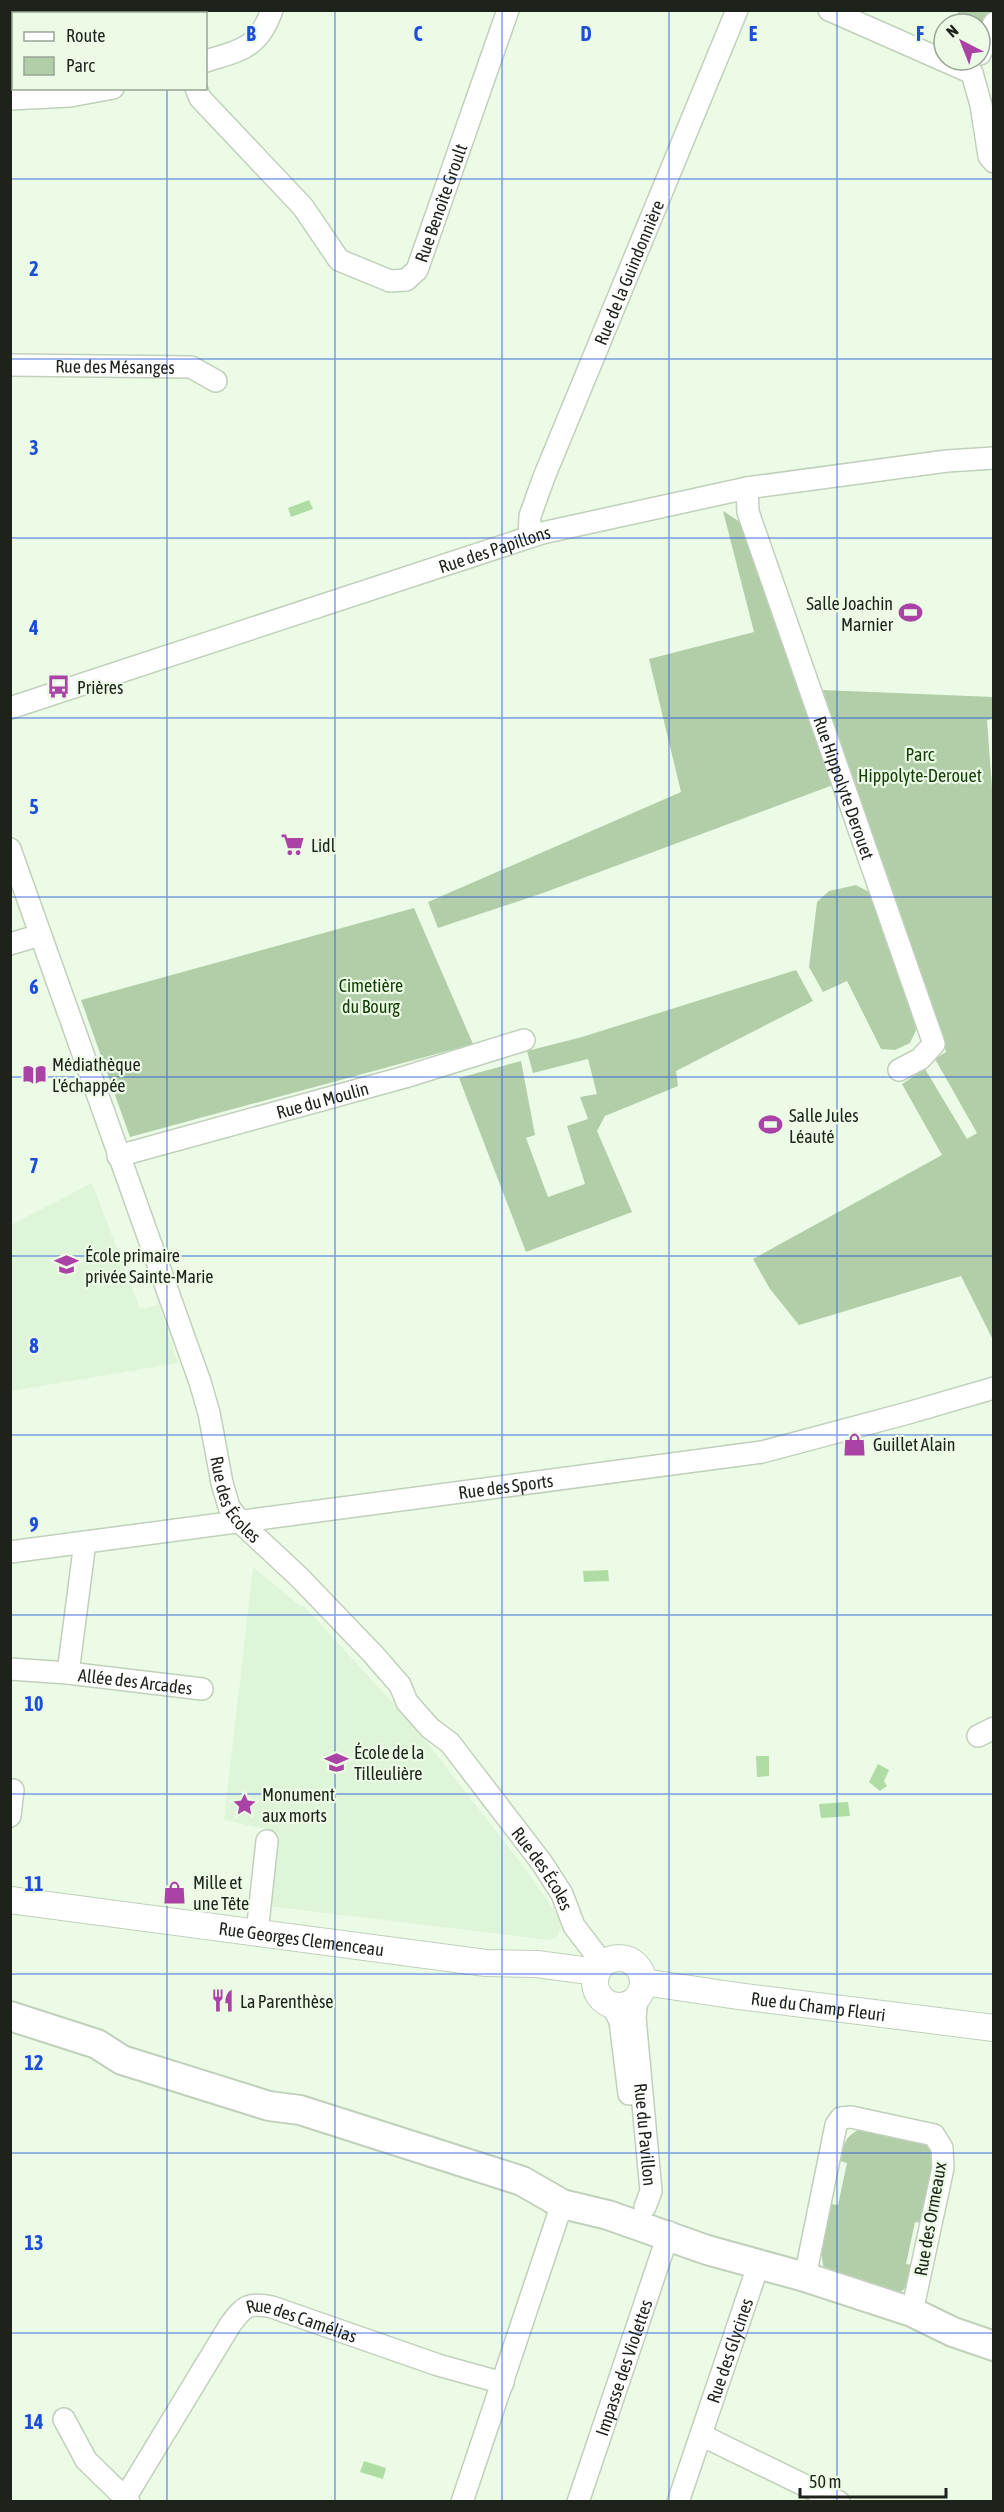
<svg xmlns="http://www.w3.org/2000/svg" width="1004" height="2512" font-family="'Asap Condensed',sans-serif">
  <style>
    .built { fill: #dff5d9 }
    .green { fill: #b2cea9 }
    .water { fill: #afdca3 }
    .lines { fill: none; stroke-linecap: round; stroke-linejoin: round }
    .minor-casing { stroke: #c0d0bb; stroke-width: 24 }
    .tertiary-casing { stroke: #c0d0bb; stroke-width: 28 }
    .secondary-casing { stroke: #c0d0bb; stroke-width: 32 }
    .minor { stroke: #fff; stroke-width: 21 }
    .tertiary { stroke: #fff; stroke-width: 26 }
    .secondary { stroke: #fff; stroke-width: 28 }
    .grid { fill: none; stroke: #1d4ed8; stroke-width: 1.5; stroke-opacity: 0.55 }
    .labels { text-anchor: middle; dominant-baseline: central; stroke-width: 4.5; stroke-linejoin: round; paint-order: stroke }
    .street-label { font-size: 18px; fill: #1d231b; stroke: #ebfbe6 }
    .poi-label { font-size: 18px; fill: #1d231b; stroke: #ebfbe6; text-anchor: start }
    .park-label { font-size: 18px; fill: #133c03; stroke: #ebfbe6 }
    .grid-label { font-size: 20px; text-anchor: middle; font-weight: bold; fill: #1d4ed8; stroke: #ebfbe6; stroke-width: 4.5; stroke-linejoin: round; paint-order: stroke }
  </style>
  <rect width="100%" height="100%" fill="#ebfbe6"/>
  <g class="built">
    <path d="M92 1183 140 1309 159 1305 178 1363 11 1391V1225Z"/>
    <path d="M253 1567 300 1606H304L415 1727 524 1867 558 1916 561 1928 557 1937 550 1940 268 1906 274 1831 224 1820Z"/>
  </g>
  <g class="green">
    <path d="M959 11H990L980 33V24H953Z"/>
    <path d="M723 511 740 522 833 785 543 893 438 928 428 902 681 792 649 659 754 632Z"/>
    <path d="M823 690 993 697V719L987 720 994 815 993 1340 961 1276 799 1325 770 1289 753 1259 942 1155 902 1084 925 1069 967 1139 977 1133 935 1059 946 1052 874 846Z"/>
    <path d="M856 885 869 892 915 1021 916 1030 910 1043 895 1050 881 1049 847 981 823 992 809 967 817 902 829 891Z"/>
    <path d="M414 908 473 1044 130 1137 81 1000Z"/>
    <path d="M796 970 813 1001 676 1071 678 1086 605 1116 597 1131 632 1212 526 1252 459 1078 521 1061 535 1135 526 1138 548 1197 585 1184 567 1126 588 1119 580 1097 597 1094 588 1059 533 1073 527 1051 582 1037Z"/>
    <path d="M863 2129 919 2140C925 2144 931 2147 933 2154 937 2170 925 2205 922 2223L915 2222 906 2264 913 2265C911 2277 910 2286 900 2292L826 2269 823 2265 821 2252 831 2204 838 2205 847 2163 840 2161C843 2145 846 2133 863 2129Z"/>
  </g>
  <g class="water">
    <path d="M309 500 313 509 291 517 288 508Z"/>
    <path d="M608 1570 609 1581 584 1582 583 1571Z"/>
    <path d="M756 1756H769V1776L757 1777Z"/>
    <path d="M878 1764 889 1770 884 1781 887 1786 880 1791 869 1782Z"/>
    <path d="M848 1802 850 1816 821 1818 819 1804Z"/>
    <path d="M364 2461 386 2468 383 2479 360 2472Z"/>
  </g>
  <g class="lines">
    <defs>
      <g id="minor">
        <path d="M829 10 972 73 981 105 989 156 994 162"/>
        <path d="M980 54 994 23"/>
        <path d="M206 61C241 50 258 49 272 10"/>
        <path id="s1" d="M196 88 200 98 303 207 339 260 390 281 406 280 417 270 508 10"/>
        <path d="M10 99 70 96 113 88"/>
        <path id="s2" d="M10 365 191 367 216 381"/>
        <path id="s3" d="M747 488 748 512 934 1044 920 1059 899 1070"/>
        <path id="s4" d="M529 537 530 516 544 477 737 10"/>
        <path id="s5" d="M10 708 542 533 747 488 947 461 994 458"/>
        <path id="s6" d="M10 849 200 1382 209 1413 222 1483 229 1507 241 1523 299 1577 373 1654 400 1685 407 1702 430 1728 450 1743 542 1863 562 1894 574 1926 597 1956 605 1962"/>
        <path d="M10 944 40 935"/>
        <path id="s7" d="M118 1156 405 1077 524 1040"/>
        <path id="s8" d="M10 1552 762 1452 908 1413 994 1388"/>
        <path id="s9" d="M10 1669 68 1673 202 1689"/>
        <path d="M68 1673 85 1542"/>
        <path d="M978 1736 994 1728"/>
        <path d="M10 1816 13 1790"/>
        <path d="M257 1933 267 1841"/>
        <path id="s10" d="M637 1999 635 2018 651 2191 645 2207"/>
        <path d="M612 2005 620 2021 629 2094"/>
        <path d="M805 2277 836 2125 841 2118 851 2117 934 2135 942 2148 943 2168 912 2312"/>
        <path d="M64 2419 86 2460 125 2498"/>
        <path d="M701 2435 839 2502"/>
        <path id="s11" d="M129 2502 125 2498 230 2325C244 2306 248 2302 272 2307L438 2365 503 2383"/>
        <path d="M462 2502 562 2204"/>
        <path id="s12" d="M578 2502 669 2232"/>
        <path id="s13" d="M678 2502 758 2266"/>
      </g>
      <g id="tertiary">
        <path id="s14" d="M10 1900 486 1963 537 1964 597 1972"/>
        <circle cx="619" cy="1982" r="24"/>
        <path id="s15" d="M643 1982 738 1996 994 2028"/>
      </g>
      <path id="secondary" d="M10 2016 97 2044 122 2060 269 2106 300 2110 522 2181 562 2204 608 2215 707 2250 805 2277 912 2312 953 2332 994 2346"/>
    </defs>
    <use href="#minor" class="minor-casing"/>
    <use href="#tertiary" class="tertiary-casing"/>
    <use href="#secondary" class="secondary-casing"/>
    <use href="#minor" class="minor"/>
    <use href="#tertiary" class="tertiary"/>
    <use href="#secondary" class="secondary"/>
  </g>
  <path class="grid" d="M167 10V14M335 10V2502M502 10V2502M669 10V2502M837 10V2502M167 88V2502M10 179H994M10 359H994M10 538H994M10 718H994M10 897H994M10 1077H994M10 1256H994M10 1435H994M10 1615H994M10 1794H994M10 1974H994M10 2153H994M10 2333H994"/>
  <defs>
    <symbol id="stadium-bare" viewBox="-9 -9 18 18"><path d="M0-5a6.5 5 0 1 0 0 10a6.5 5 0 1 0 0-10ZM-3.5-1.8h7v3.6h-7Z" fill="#ab43a6" stroke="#ebfbe6" stroke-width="2.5" paint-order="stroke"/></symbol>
    <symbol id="bus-bare" viewBox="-9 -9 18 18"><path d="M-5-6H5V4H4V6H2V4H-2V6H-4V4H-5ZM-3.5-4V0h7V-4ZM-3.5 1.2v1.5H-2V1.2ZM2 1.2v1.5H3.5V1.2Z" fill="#ab43a6" stroke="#ebfbe6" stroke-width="2.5" paint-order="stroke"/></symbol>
    <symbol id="supermarket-bare" viewBox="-9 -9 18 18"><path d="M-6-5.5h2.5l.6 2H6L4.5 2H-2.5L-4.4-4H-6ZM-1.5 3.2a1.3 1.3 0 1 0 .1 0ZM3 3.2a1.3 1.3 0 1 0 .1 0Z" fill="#ab43a6" stroke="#ebfbe6" stroke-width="2.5" paint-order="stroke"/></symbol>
    <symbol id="library-bare" viewBox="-9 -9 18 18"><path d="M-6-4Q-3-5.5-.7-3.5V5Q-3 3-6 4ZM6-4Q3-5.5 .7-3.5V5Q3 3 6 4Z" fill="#ab43a6" stroke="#ebfbe6" stroke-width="2.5" paint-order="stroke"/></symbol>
    <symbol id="school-bare" viewBox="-9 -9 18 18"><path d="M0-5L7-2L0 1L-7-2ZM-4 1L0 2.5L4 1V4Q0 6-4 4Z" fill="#ab43a6" stroke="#ebfbe6" stroke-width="2.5" paint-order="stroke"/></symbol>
    <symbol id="shop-bare" viewBox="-9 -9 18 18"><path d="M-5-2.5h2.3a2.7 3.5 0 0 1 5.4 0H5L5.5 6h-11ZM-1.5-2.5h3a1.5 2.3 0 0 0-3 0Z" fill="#ab43a6" stroke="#ebfbe6" stroke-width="2.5" paint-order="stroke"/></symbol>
    <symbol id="sight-bare" viewBox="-9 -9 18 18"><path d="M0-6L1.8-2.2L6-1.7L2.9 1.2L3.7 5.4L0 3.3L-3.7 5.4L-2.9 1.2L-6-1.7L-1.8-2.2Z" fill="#ab43a6" stroke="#ebfbe6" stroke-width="2.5" paint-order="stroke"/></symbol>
    <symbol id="restaurant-bare" viewBox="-9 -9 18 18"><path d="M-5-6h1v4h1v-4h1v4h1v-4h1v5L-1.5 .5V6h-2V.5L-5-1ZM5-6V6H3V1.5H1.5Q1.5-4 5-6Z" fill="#ab43a6" stroke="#ebfbe6" stroke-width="2.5" paint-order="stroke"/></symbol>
  </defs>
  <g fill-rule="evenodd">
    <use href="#stadium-bare" x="894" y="596" width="33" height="33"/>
    <use href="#bus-bare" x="42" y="670" width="33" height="33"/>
    <use href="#supermarket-bare" x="276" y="828" width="33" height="33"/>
    <use href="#library-bare" x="18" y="1058" width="33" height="33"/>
    <use href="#stadium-bare" x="754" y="1108" width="33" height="33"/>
    <use href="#school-bare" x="50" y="1248" width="33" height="33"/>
    <use href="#shop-bare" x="838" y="1428" width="33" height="33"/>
    <use href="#school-bare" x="320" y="1746" width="33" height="33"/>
    <use href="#sight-bare" x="228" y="1788" width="33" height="33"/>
    <use href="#shop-bare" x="158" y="1876" width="33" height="33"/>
    <use href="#restaurant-bare" x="206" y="1984" width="33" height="33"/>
  </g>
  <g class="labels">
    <g class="street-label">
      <text stroke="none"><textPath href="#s1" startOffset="382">Rue Benoîte Groult</textPath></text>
      <text stroke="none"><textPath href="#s4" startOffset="284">Rue de la Guindonnière</textPath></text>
      <text stroke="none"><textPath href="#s2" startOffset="105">Rue des Mésanges</textPath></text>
      <text stroke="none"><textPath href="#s5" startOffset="510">Rue des Papillons</textPath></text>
      <text stroke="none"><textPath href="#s3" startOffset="316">Rue Hippolyte Derouet</textPath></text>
      <text stroke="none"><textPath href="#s7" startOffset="212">Rue du Moulin</textPath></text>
      <text stroke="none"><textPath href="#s8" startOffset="500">Rue des Sports</textPath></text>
      <text stroke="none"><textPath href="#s6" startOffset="690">Rue des Écoles</textPath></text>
      <text stroke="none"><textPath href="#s9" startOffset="126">Allée des Arcades</textPath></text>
      <text stroke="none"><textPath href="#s6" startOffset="1176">Rue des Écoles</textPath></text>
      <text stroke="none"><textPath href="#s14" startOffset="294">Rue Georges Clemenceau</textPath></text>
      <text stroke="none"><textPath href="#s15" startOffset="177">Rue du Champ Fleuri</textPath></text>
      <text stroke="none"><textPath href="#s10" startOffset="136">Rue du Pavillon</textPath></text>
      <text transform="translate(930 2219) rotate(-80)">Rue des Ormeaux</text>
      <text stroke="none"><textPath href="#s11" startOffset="290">Rue des Camélias</textPath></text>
      <text stroke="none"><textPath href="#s13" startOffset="160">Rue des Glycines</textPath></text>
      <text stroke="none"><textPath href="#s12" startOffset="142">Impasse des Violettes</textPath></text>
    </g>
    <g class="poi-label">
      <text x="893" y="603" text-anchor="end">Salle Joachin<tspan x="893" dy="21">Marnier</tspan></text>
      <text x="77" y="687">Prières</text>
      <text x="311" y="845">Lidl</text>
      <text x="52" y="1064">Médiathèque<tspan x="52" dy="21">L'échappée</tspan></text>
      <text x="789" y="1115">Salle Jules<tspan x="789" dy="21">Léauté</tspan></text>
      <text x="85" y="1255">École primaire<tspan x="85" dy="21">privée Sainte-Marie</tspan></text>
      <text x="873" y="1444">Guillet Alain</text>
      <text x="354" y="1752">École de la<tspan x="354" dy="21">Tilleulière</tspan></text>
      <text x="262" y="1794">Monument<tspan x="262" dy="21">aux morts</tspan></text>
      <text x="193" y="1882">Mille et<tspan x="193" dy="21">une Tête</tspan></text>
      <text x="240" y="2001">La Parenthèse</text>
    </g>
    <g class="park-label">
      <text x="920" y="754">Parc<tspan x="920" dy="21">Hippolyte-Derouet</tspan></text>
      <text x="371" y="985">Cimetière<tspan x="371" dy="21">du Bourg</tspan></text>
    </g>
  </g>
  <g class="grid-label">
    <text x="251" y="41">B</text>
    <text x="418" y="41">C</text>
    <text x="586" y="41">D</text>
    <text x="753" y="41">E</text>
    <text x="920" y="41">F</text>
    <text x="34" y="276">2</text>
    <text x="34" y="455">3</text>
    <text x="34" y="635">4</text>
    <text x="34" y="814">5</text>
    <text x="34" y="994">6</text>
    <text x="34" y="1173">7</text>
    <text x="34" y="1353">8</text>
    <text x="34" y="1532">9</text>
    <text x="34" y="1711">10</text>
    <text x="34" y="1891">11</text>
    <text x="34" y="2070">12</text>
    <text x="34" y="2250">13</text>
    <text x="34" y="2429">14</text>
  </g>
  <rect width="1004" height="2512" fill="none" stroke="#1d231b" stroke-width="24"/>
  <rect x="12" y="12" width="195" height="78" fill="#ebfbe6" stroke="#99a595" stroke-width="1.5"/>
  <rect x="24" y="32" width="30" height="9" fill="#ffffff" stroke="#99a595" stroke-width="1.5"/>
  <text x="66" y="42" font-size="18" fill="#1d231b">Route</text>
  <rect x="24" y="57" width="30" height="18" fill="#b2cea9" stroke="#99a595" stroke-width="1.5"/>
  <text x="66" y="72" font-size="18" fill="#1d231b">Parc</text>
  <g transform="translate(962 42) rotate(318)"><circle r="28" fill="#ebfbe6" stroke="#99a595" stroke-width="1.5"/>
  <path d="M0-4.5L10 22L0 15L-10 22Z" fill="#ab43a6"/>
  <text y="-9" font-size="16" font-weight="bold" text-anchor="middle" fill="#1d231b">N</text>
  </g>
  <path d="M800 2488v9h146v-9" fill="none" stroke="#1d231b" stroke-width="3"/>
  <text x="809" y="2488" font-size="18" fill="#1d231b" stroke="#ebfbe6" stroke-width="4.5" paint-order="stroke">50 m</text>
</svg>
